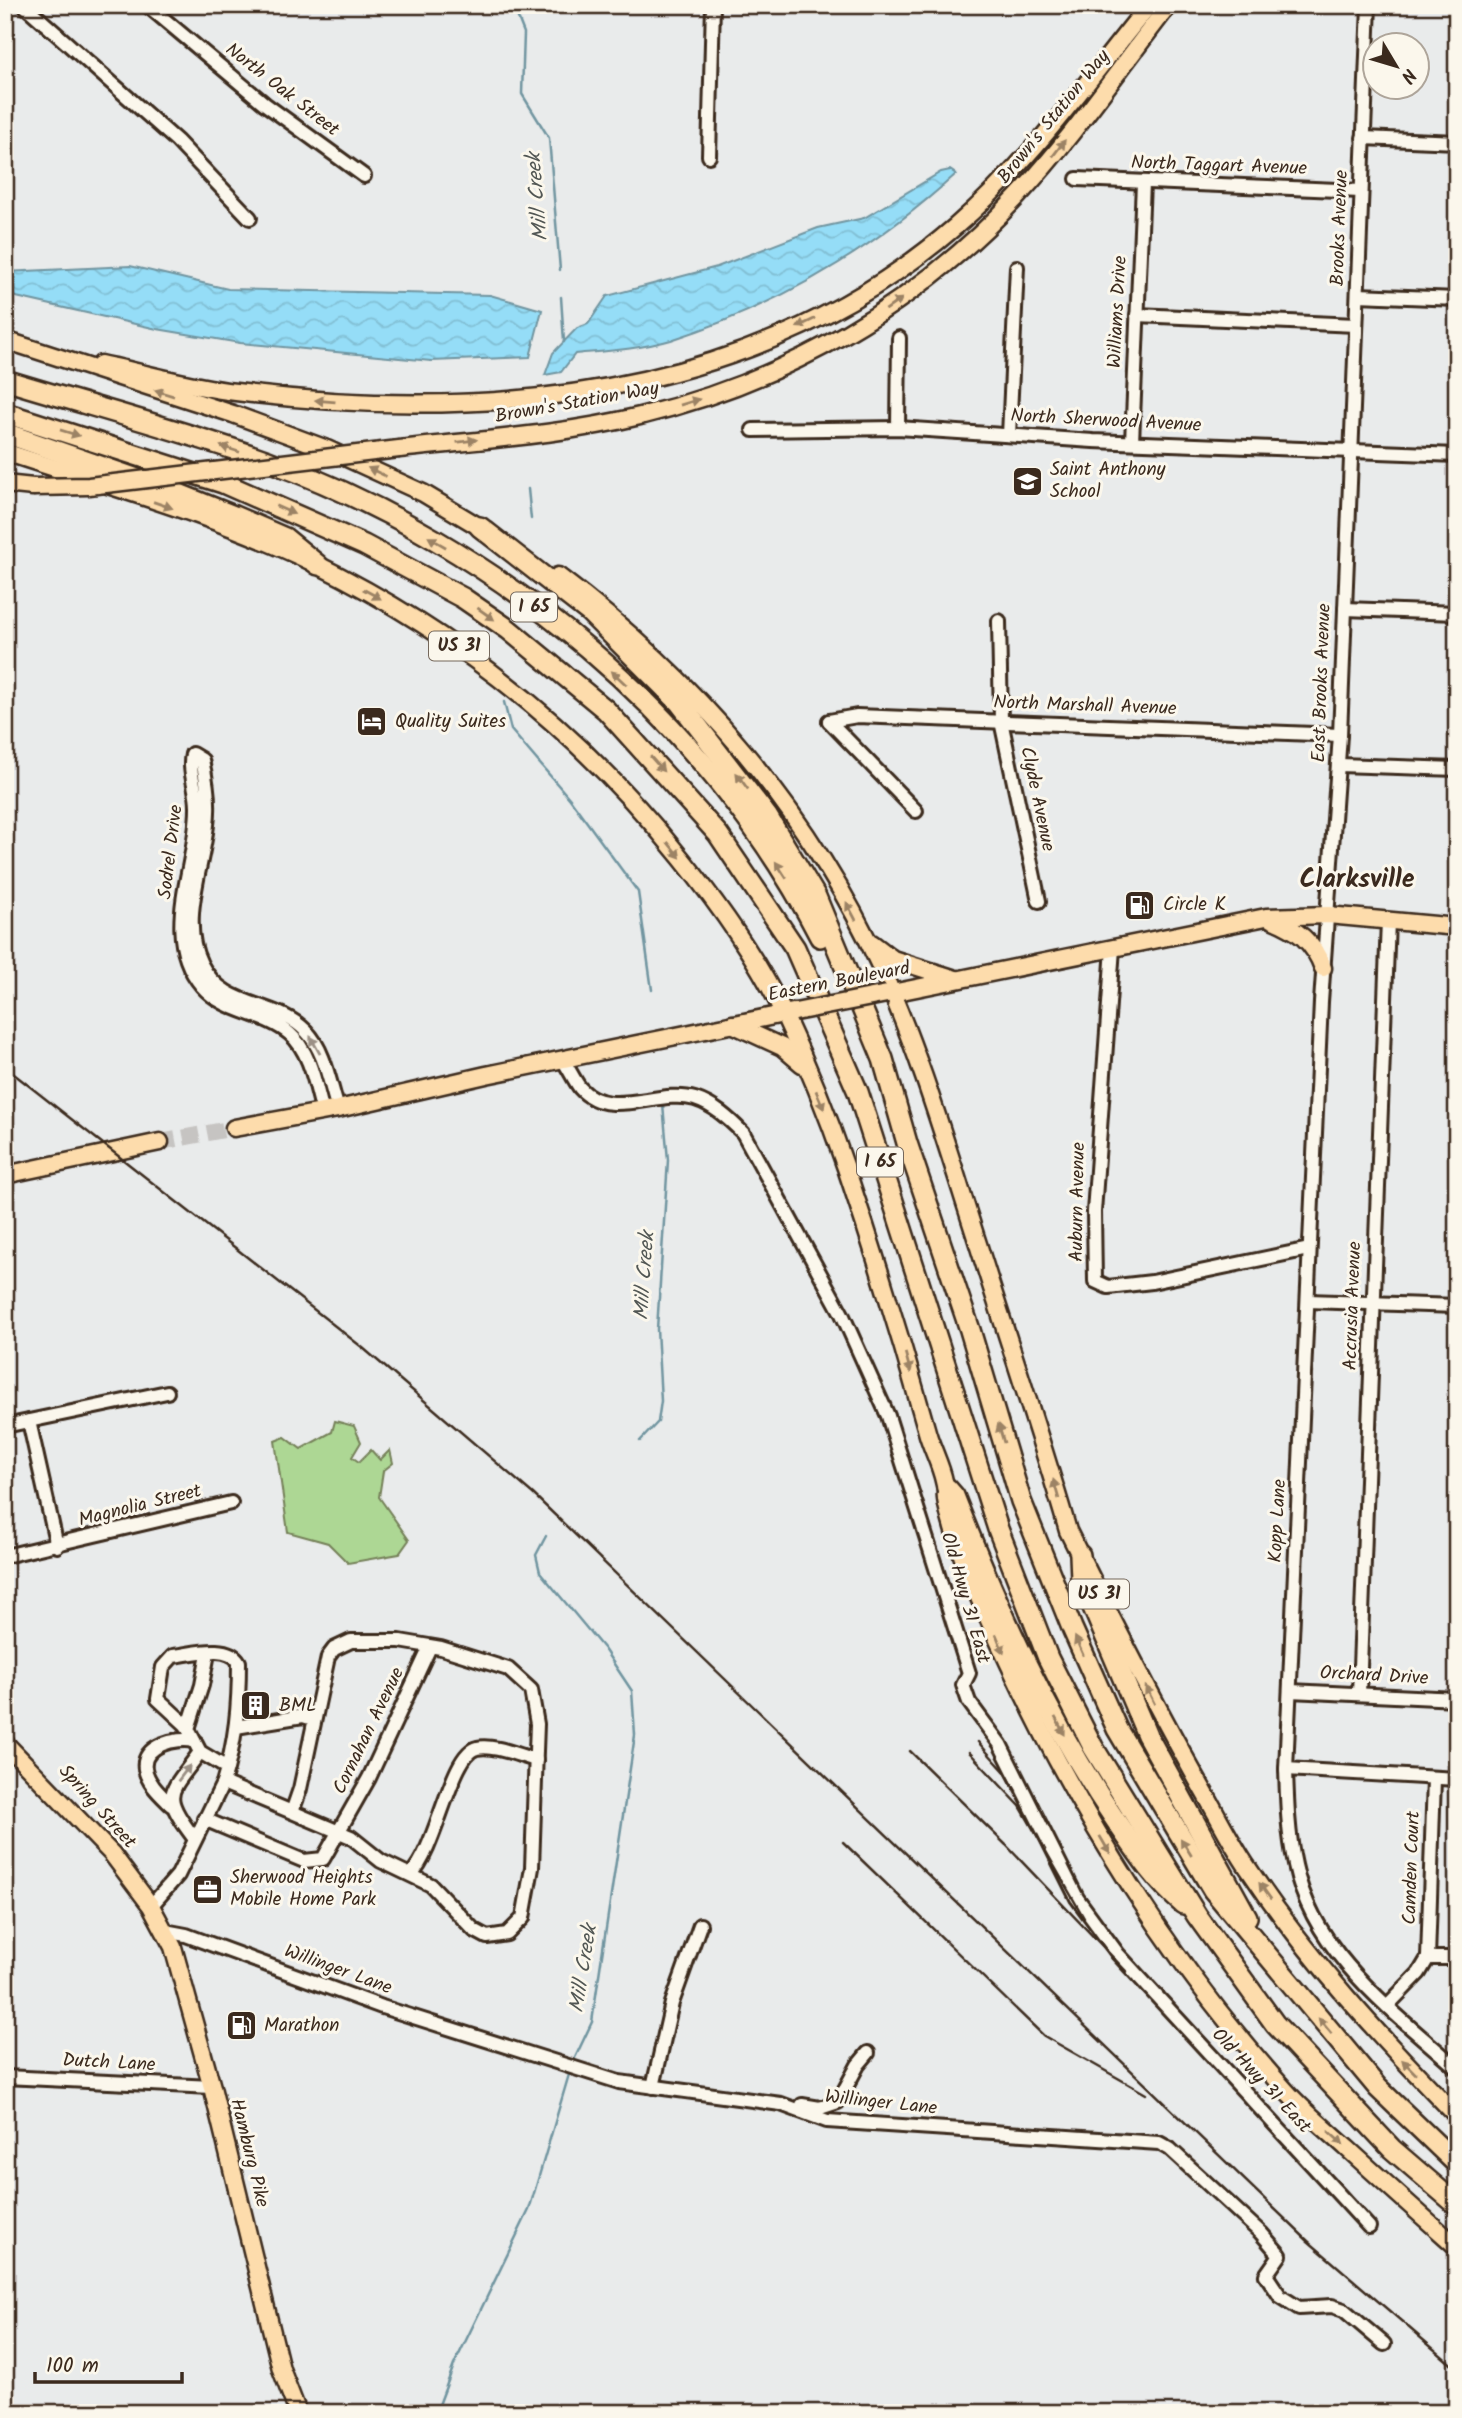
<svg xmlns="http://www.w3.org/2000/svg" width="1462" height="2418" font-family="Kalam,sans-serif">
  <style>
    .grass { fill: #add794; stroke: #748059; stroke-width: 2 }
    .water { fill: url(#water-waves); stroke: #7195a0; stroke-width: 2 }
    .lines { fill: none; stroke-linecap: round; stroke-linejoin: round }
    .stream { stroke: #7195a0; stroke-width: 2.5 }
    .major-tunnel { stroke: #c6c4c2; stroke-width: 16; stroke-dasharray: 16 8; stroke-linecap: butt }
    .minor-casing { stroke: #3b2a1e; stroke-width: 18 }
    .major-casing { stroke: #3b2a1e; stroke-width: 21 }
    .highway-casing { stroke: #3b2a1e; stroke-width: 24 }
    .minor { stroke: #fbf7ec; stroke-width: 12 }
    .major { stroke: #fddcac; stroke-width: 16 }
    .highway { stroke: #fddcac; stroke-width: 19 }
    .rail { stroke: #3b2a1e; stroke-width: 2.5 }
    .major-bridge-casing { stroke: #3b2a1e; stroke-width: 21; stroke-linecap: butt }
    .major-bridge { stroke: #fddcac; stroke-width: 16 }
    .oneway { fill: #9c8365 }
    .oneway2 { fill: #9b9085 }
    .labels { text-anchor: middle; dominant-baseline: central; stroke-width: 6; stroke-linejoin: round; paint-order: stroke }
    .shield { fill: #fbf7ec; stroke: #75685c; stroke-width: 2 }
    .shield-label { font-size: 18px; font-weight: bold; fill: #3b2a1e }
    .street-label { font-size: 19px; fill: #3b2a1e; stroke: #fbf7ec }
    .poi-label { font-size: 19px; fill: #3b2a1e; stroke: #fbf7ec; text-anchor: start }
    .water-label { font-size: 21px; font-style: italic; fill: #525754; stroke: #fbf7ec }
    .district-label { font-size: 26px; font-weight: bold; fill: #3b2a1e; stroke: #fbf7ec }
  </style>
  <defs>
    <pattern id="water-waves" width="16" height="10" patternUnits="userSpaceOnUse" patternTransform="scale(1.75)"><rect width="16" height="10" fill="#95ddf7"/><path d="M0 5q4-4 8 0t8 0" fill="none" stroke="#81bed3"/></pattern>
  </defs>
  <rect width="100%" height="100%" fill="#e9ebeb"/>
  <filter id="ink" filterUnits="userSpaceOnUse"><feTurbulence type="fractalNoise" baseFrequency=".0143" numOctaves="2"/><feDisplacementMap in="SourceGraphic" scale="14" xChannelSelector="R" yChannelSelector="G"/><feConvolveMatrix kernelMatrix="1 2 1 2 8 2 1 2 1" color-interpolation-filters="sRGB"/></filter>
  <g filter="url(#ink)">
    <path class="grass" d="M335 1421 354 1426 361 1442 352 1457 359 1462 371 1450 380 1460 390 1450 393 1463 383 1471 379 1497 409 1540 399 1554 348 1563 328 1543 288 1532 275 1441 285 1437 301 1449 332 1432Z"/>
    <g class="water">
      <path d="M950 170 956 174C874 249 778 306 671 340 640 349 607 351 575 354L561 372 545 375 553 353 577 328 588 324 607 296 717 267 818 228 864 218 941 172Z"/>
      <path d="M130 266 228 289 490 295 542 310 530 357 431 361 240 343 157 329 12 296 5 290V272Z"/>
    </g>
    <g class="lines">
      <g class="stream">
        <path d="M513 5 524 33 522 94 549 138 560 270"/>
        <path d="M561 297 564 342"/>
        <path d="M528 489 531 519"/>
        <path d="M504 702 511 730 570 799 638 892 652 990"/>
        <path d="M640 1441 658 1422 661 1401 657 1329 668 1160 663 1105"/>
        <path d="M546 1536 536 1555 540 1572 604 1649 632 1691 635 1735 592 2022 573 2062"/>
        <path d="M436 2413 454 2365 529 2210 570 2071"/>
      </g>
      <path class="major-tunnel" d="M160 1142 234 1128"/>
      <defs>
        <g id="minor">
          <path d="M24 5 177 141 250 218"/>
          <path d="M147 5 265 104 364 176"/>
          <path d="M1369 5 1340 735 1321 1002 1286 1769C1287 1801 1288 1834 1295 1865 1313 1953 1394 2012 1457 2068"/>
          <path d="M1363 138 1457 142"/>
          <path d="M709 156 713 5"/>
          <path d="M1077 179 1361 191"/>
          <path d="M1358 295 1457 299"/>
          <path d="M1137 315 1356 325"/>
          <path d="M898 428 899 338"/>
          <path d="M753 430 898 428 1093 441 1457 455"/>
          <path d="M1009 435 1017 267"/>
          <path d="M1132 442 1143 183"/>
          <path d="M1345 609 1457 613"/>
          <path d="M999 621 1001 721 1039 901"/>
          <path d="M829 721 857 716 1340 735"/>
          <path d="M829 721 916 811"/>
          <path d="M1339 765 1457 769"/>
          <path d="M1113 948 1094 1212 1095 1281 1108 1287 1152 1282 1309 1249"/>
          <path d="M563 1060C569 1069 574 1080 580 1088 609 1121 659 1088 695 1099 714 1105 729 1119 743 1133L842 1314 888 1416 969 1673 963 1685 969 1702 1000 1744 1077 1898 1118 1954 1369 2227"/>
          <path d="M323 1112C316 1088 311 1052 290 1034 264 1012 225 1013 202 986 158 934 198 866 197 806 197 788 188 772 192 754L202 760C206 778 209 794 208 812 207 861 177 917 201 964 224 1010 276 1000 306 1031 325 1050 330 1085 338 1109"/>
          <path d="M1308 1301 1457 1306"/>
          <path d="M29 1421 57 1546"/>
          <path d="M5 1426 167 1392"/>
          <path d="M5 1556 231 1503"/>
          <path d="M1290 1691 1457 1699"/>
          <path d="M1359 1694 1388 920"/>
          <path d="M236 1727 303 1716 313 1719"/>
          <path d="M188 1729 202 1685 208 1653"/>
          <path d="M1286 1769 1457 1779"/>
          <path d="M223 1783 292 1812 300 1789 328 1657 334 1649 351 1641H400L441 1648 508 1669 531 1690 537 1724 536 1751 532 1868 523 1918 507 1934 487 1937 474 1930 431 1885 381 1861 351 1837 292 1812"/>
          <path d="M171 1805C161 1795 148 1784 145 1769 141 1745 177 1737 194 1741"/>
          <path d="M204 1819 304 1861 323 1859 369 1778 430 1647"/>
          <path d="M194 1838C159 1792 170 1794 200 1752"/>
          <path d="M411 1874C437 1849 451 1753 477 1748 493 1744 520 1756 536 1760"/>
          <path d="M151 1906 178 1875 223 1783C236 1741 239 1705 239 1662 228 1643 192 1654 173 1656L163 1667 158 1699 186 1725 200 1752 227 1768"/>
          <path d="M165 1931 186 1935 382 2007 619 2082 781 2104 827 2121 1159 2143 1170 2149 1261 2233 1280 2255 1266 2275 1280 2296 1299 2308 1332 2306 1344 2310 1384 2344"/>
          <path d="M1428 1958 1434 1779"/>
          <path d="M1387 2006 1419 1973 1428 1958H1457"/>
          <path d="M5 2077 212 2087"/>
          <path d="M653 2087 672 2003 700 1925"/>
          <path d="M802 2105 820 2108 838 2102 858 2065 868 2053"/>
        </g>
        <g id="major">
          <path d="M5 340 233 414 327 449 423 493 488 532"/>
          <path d="M101 364C146 373 191 387 236 392 488 423 757 399 956 226 1030 162 1087 81 1149 5"/>
          <path d="M399 449C479 440 562 435 640 416 785 381 916 306 1018 196 1073 137 1119 69 1169 5"/>
          <path d="M5 452C108 486 217 516 314 563 459 634 581 733 681 858 719 905 755 956 782 1010 806 1061 828 1115 846 1168 876 1257 903 1345 928 1435 933 1451 941 1466 944 1481 949 1501 943 1485 947 1505 958 1556 987 1616 1009 1664 1080 1816 1173 1966 1286 2091 1305 2112 1327 2130 1348 2149 1384 2182 1420 2214 1457 2247"/>
          <path d="M5 484 33 487"/>
          <path d="M558 576C694 678 809 811 880 966 921 1056 948 1151 978 1244 1008 1340 1040 1434 1068 1531 1111 1618 1155 1705 1203 1790 1218 1816 1231 1843 1248 1868 1308 1959 1381 2038 1457 2116"/>
          <path d="M1271 919C1298 930 1313 941 1323 968"/>
          <path d="M872 943 893 959 956 979"/>
          <path d="M887 994 1266 917 1328 915 1457 927"/>
          <path d="M732 1024 782 1047 802 1064"/>
          <path d="M234 1128 338 1109 486 1075 793 1012"/>
          <path d="M5 1175 160 1142"/>
          <path d="M5 1743 112 1854 151 1906 173 1947 212 2087 281 2369 298 2413"/>
        </g>
        <g id="highway">
          <path d="M5 380C93 407 182 430 268 461 497 544 708 719 820 937"/>
          <path d="M5 413 223 483 364 545 463 598 508 629 606 710 718 834 795 948 858 1092 998 1529 1048 1658 1093 1747 1197 1916 1275 2024 1392 2149 1457 2205"/>
          <path d="M5 433 169 490 234 516 285 538 318 565"/>
          <path d="M480 527 589 612 679 702 767 816 816 897 883 1059 907 1143 970 1330 1021 1501 1072 1628 1117 1729 1213 1890 1378 2088 1457 2164"/>
          <path d="M947 1488 954 1496C998 1608 1048 1721 1116 1821 1137 1852 1154 1879 1183 1904"/>
          <path d="M1080 1555 1081 1579 1147 1735 1247 1917"/>
        </g>
      </defs>
      <use href="#minor" class="minor-casing"/>
      <use href="#major" class="major-casing"/>
      <use href="#highway" class="highway-casing"/>
      <use href="#minor" class="minor"/>
      <use href="#major" class="major"/>
      <use href="#highway" class="highway"/>
      <g class="rail">
        <path d="M5 1067 363 1348 533 1494 1308 2241 1457 2369"/>
        <path d="M978 1742 1005 1772 1016 1791"/>
        <path d="M910 1751 1006 1845 1126 1971"/>
        <path d="M969 1752 1020 1806 1084 1918"/>
        <path d="M843 1842 1044 2036 1146 2094"/>
      </g>
      <defs>
        <g id="major-bridge">
          <path d="M33 487 89 486 399 449"/>
          <path d="M795 1012 887 994"/>
        </g>
      </defs>
      <use href="#major-bridge" class="major-bridge-casing"/>
      <use href="#major-bridge" class="major-bridge"/>
    </g>
    <defs><path id="oneway-solid" d="M-6-.8H1V-3.2L6.5 0L1 3.2V.8H-6Z" transform="scale(1.75)"/></defs>
    <g class="oneway">
      <use href="#oneway-solid" transform="translate(1059 148) rotate(-53)"/>
      <use href="#oneway-solid" transform="translate(894 304) rotate(-35)"/>
      <use href="#oneway-solid" transform="translate(806 323) rotate(154)"/>
      <use href="#oneway-solid" transform="translate(164 393) rotate(-163)"/>
      <use href="#oneway-solid" transform="translate(325 401) rotate(-175)"/>
      <use href="#oneway-solid" transform="translate(690 402) rotate(-17)"/>
      <use href="#oneway-solid" transform="translate(70 433) rotate(17)"/>
      <use href="#oneway-solid" transform="translate(467 441) rotate(-7)"/>
      <use href="#oneway-solid" transform="translate(230 449) rotate(-162)"/>
      <use href="#oneway-solid" transform="translate(377 472) rotate(-155)"/>
      <use href="#oneway-solid" transform="translate(163 505) rotate(19)"/>
      <use href="#oneway-solid" transform="translate(285 510) rotate(24)"/>
      <use href="#oneway-solid" transform="translate(437 542) rotate(-150)"/>
      <use href="#oneway-solid" transform="translate(372 594) rotate(29)"/>
      <use href="#oneway-solid" transform="translate(486 614) rotate(35)"/>
      <use href="#oneway-solid" transform="translate(619 678) rotate(-137)"/>
      <use href="#oneway-solid" transform="translate(657 764) rotate(49)"/>
      <use href="#oneway-solid" transform="translate(742 781) rotate(-126)"/>
      <use href="#oneway-solid" transform="translate(674 850) rotate(51)"/>
      <use href="#oneway-solid" transform="translate(781 870) rotate(-123)"/>
      <use href="#oneway-solid" transform="translate(851 911) rotate(-118)"/>
      <use href="#oneway-solid" transform="translate(820 1100) rotate(67)"/>
      <use href="#oneway-solid" transform="translate(908 1363) rotate(75)"/>
      <use href="#oneway-solid" transform="translate(1001 1433) rotate(-107)"/>
      <use href="#oneway-solid" transform="translate(1056 1489) rotate(-106)"/>
      <use href="#oneway-solid" transform="translate(1000 1644) rotate(68)"/>
      <use href="#oneway-solid" transform="translate(1079 1646) rotate(-114)"/>
      <use href="#oneway-solid" transform="translate(1150 1695) rotate(-117)"/>
      <use href="#oneway-solid" transform="translate(1060 1726) rotate(61)"/>
      <use href="#oneway-solid" transform="translate(1105 1845) rotate(60)"/>
      <use href="#oneway-solid" transform="translate(1186 1847) rotate(-122)"/>
      <use href="#oneway-solid" transform="translate(1265 1891) rotate(-126)"/>
      <use href="#oneway-solid" transform="translate(1325 2026) rotate(-130)"/>
      <use href="#oneway-solid" transform="translate(1409 2067) rotate(-134)"/>
      <use href="#oneway-solid" transform="translate(1336 2138) rotate(42)"/>
    </g>
    <g class="oneway2">
      <use href="#oneway-solid" transform="translate(315 1045) rotate(-119)"/>
      <use href="#oneway-solid" transform="translate(184 1773) rotate(-53)"/>
    </g>
  </g>
  <defs>
    <symbol id="school-square" viewBox="-11 -11 22 22"><rect x="-9" y="-9" width="18" height="18" rx="4" fill="#3b2a1e" stroke="#fbf7ec"/><path d="M0-5L7-2L0 1L-7-2ZM-4 1L0 2.5L4 1V4Q0 6-4 4Z" fill="#fff"/></symbol>
    <symbol id="hotel-square" viewBox="-11 -11 22 22"><rect x="-9" y="-9" width="18" height="18" rx="4" fill="#3b2a1e" stroke="#fbf7ec"/><path d="M-6-4.5h1.5V1H6V5H4.5V3h-9V5H-6ZM-4 0a1.8 1.8 0 1 1 3.6 0ZM.5 0V-2.5h3Q6-2.5 6 0Z" fill="#fff"/></symbol>
    <symbol id="fuel-square" viewBox="-11 -11 22 22"><rect x="-9" y="-9" width="18" height="18" rx="4" fill="#3b2a1e" stroke="#fbf7ec"/><path d="M-5.5-6h7V0h2V4h1.3V-2.5L3-4.5l.8-.8L6-3V5H2.5V1h-1V6h-7ZM-4.2-4.7v3.2H.2V-4.7Z" fill="#fff"/></symbol>
    <symbol id="building-square" viewBox="-11 -11 22 22"><rect x="-9" y="-9" width="18" height="18" rx="4" fill="#3b2a1e" stroke="#fbf7ec"/><path d="M-4-6H4V6H1V3H-1V6H-4ZM-2.5-4.3h1.7v1.8h-1.7ZM.8-4.3h1.7v1.8H.8ZM-2.5-1h1.7V.8h-1.7ZM.8-1h1.7V.8H.8Z" fill="#fff"/></symbol>
    <symbol id="office-square" viewBox="-11 -11 22 22"><rect x="-9" y="-9" width="18" height="18" rx="4" fill="#3b2a1e" stroke="#fbf7ec"/><path d="M-6-3h4V-5.5h4V-3h4V5H-6ZM-1-4.5V-3h2v-1.5ZM-6 0V1H6V0Z" fill="#fff"/></symbol>
  </defs>
  <g fill-rule="evenodd">
    <use href="#school-square" x="1010" y="464" width="35" height="35"/>
    <use href="#hotel-square" x="354" y="704" width="35" height="35"/>
    <use href="#fuel-square" x="1122" y="888" width="35" height="35"/>
    <use href="#building-square" x="238" y="1688" width="35" height="35"/>
    <use href="#office-square" x="190" y="1872" width="35" height="35"/>
    <use href="#fuel-square" x="224" y="2008" width="35" height="35"/>
  </g>
  <g class="labels">
    <g class="shield">
      <rect x="511" y="592.5" width="46" height="29" rx="5"/>
      <rect x="429" y="631.5" width="60" height="29" rx="5"/>
      <rect x="857" y="1147.5" width="46" height="29" rx="5"/>
      <rect x="1069" y="1579.5" width="60" height="29" rx="5"/>
    </g>
    <g class="shield-label">
      <text x="534" y="607">I 65</text>
      <text x="459" y="646">US 31</text>
      <text x="880" y="1162">I 65</text>
      <text x="1099" y="1594">US 31</text>
    </g>
    <g class="street-label">
      <text transform="translate(282 90) rotate(38)">North Oak Street</text>
      <text transform="translate(1054 117) rotate(-51)">Brown's Station Way</text>
      <text transform="translate(1219 166) rotate(2)">North Taggart Avenue</text>
      <text transform="translate(1340 228) rotate(-88)">Brooks Avenue</text>
      <text transform="translate(1118 312) rotate(-87)">Williams Drive</text>
      <text transform="translate(577 403) rotate(-10)">Brown's Station Way</text>
      <text transform="translate(1106 421) rotate(3)">North Sherwood Avenue</text>
      <text transform="translate(1322 683) rotate(-88)">East Brooks Avenue</text>
      <text transform="translate(1085 706) rotate(2)">North Marshall Avenue</text>
      <text transform="translate(1037 799) rotate(78)">Clyde Avenue</text>
      <text transform="translate(171 852) rotate(-83)">Sodrel Drive</text>
      <text transform="translate(839 982) rotate(-11)">Eastern Boulevard</text>
      <text transform="translate(1078 1202) rotate(-89)">Auburn Avenue</text>
      <text transform="translate(1353 1306) rotate(-88)">Accrusia Avenue</text>
      <text transform="translate(140 1506) rotate(-14)">Magnolia Street</text>
      <text transform="translate(1278 1521) rotate(-87)">Kopp Lane</text>
      <text transform="translate(965 1598) rotate(74)">Old Hwy 31 East</text>
      <text transform="translate(1374 1676) rotate(3)">Orchard Drive</text>
      <text transform="translate(369 1731) rotate(-64)">Cornahan Avenue</text>
      <text transform="translate(97 1807) rotate(48)">Spring Street</text>
      <text transform="translate(1412 1868) rotate(-88)">Camden Court</text>
      <text transform="translate(338 1970) rotate(20)">Willinger Lane</text>
      <text transform="translate(109 2063) rotate(3)">Dutch Lane</text>
      <text transform="translate(1261 2081) rotate(47)">Old Hwy 31 East</text>
      <text transform="translate(881 2103) rotate(6)">Willinger Lane</text>
      <text transform="translate(249 2153) rotate(76)">Hamburg Pike</text>
    </g>
    <g class="poi-label">
      <text x="1050" y="470">Saint Anthony<tspan x="1050" dy="22">School</tspan></text>
      <text x="395" y="722">Quality Suites</text>
      <text x="1163" y="905">Circle K</text>
      <text x="279" y="1706">BML</text>
      <text x="230" y="1878">Sherwood Heights<tspan x="230" dy="22">Mobile Home Park</tspan></text>
      <text x="264" y="2026">Marathon</text>
    </g>
    <g class="water-label">
      <text transform="translate(538 197) rotate(-95)">Mill Creek</text>
      <text transform="translate(645 1276) rotate(-86)">Mill Creek</text>
      <text transform="translate(584 1969) rotate(-81)">Mill Creek</text>
    </g>
    <g class="district-label">
      <text x="1357" y="880">Clarksville</text>
    </g>
  </g>
  <rect width="1462" height="2418" fill="none" stroke="#fbf7ec" stroke-width="28"/>
  <rect x="14" y="14" width="1434" height="2390" fill="none" stroke="#3b2a1e" stroke-width="2.5" filter="url(#ink)"/>
  <g transform="translate(1396 66) rotate(128)"><circle r="33" fill="#fbf7ec" stroke="#aea59a" stroke-width="2"/>
  <path d="M0-5L12 26L0 18L-12 26Z" fill="#3b2a1e"/>
  <text y="-10" font-size="19" font-weight="bold" text-anchor="middle" fill="#3b2a1e">N</text>
  </g>
  <path d="M35 2372v10h147v-10" fill="none" stroke="#3b2a1e" stroke-width="3.5"/>
  <text x="46" y="2372" font-size="21" fill="#3b2a1e" stroke="#fbf7ec" stroke-width="5" paint-order="stroke">100 m</text>
</svg>
